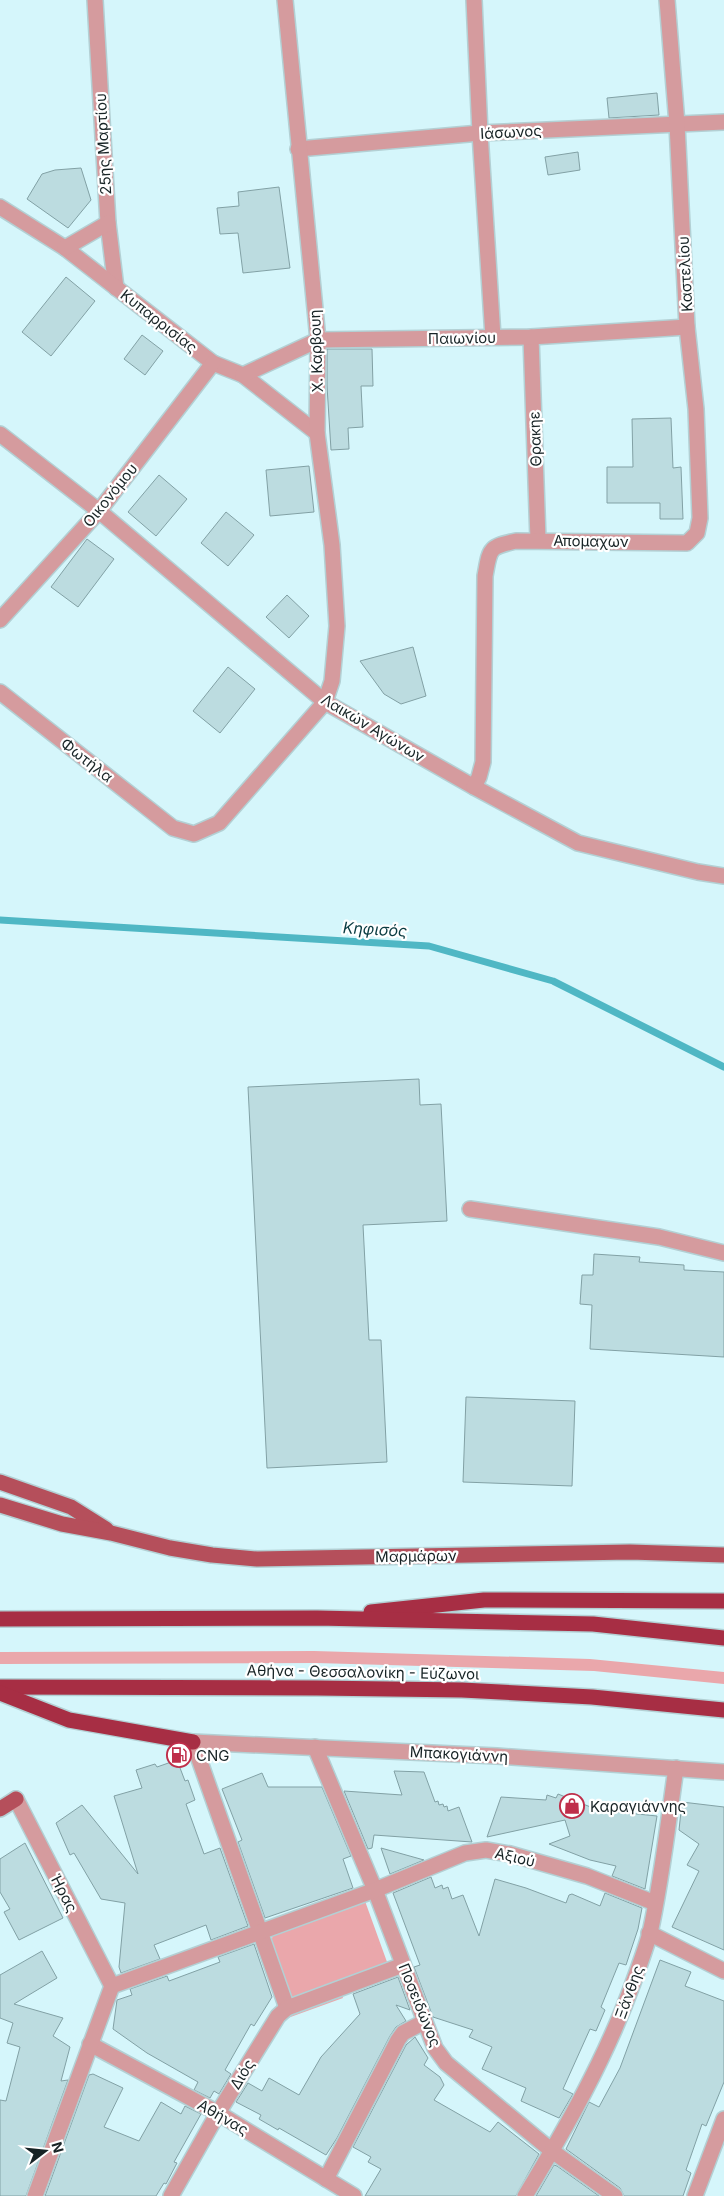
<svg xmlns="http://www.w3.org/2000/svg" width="724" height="2196" font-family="Inter,sans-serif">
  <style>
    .green { fill: #eaa7ab }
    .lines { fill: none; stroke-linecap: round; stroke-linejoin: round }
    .stream { stroke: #4fb7c4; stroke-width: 7 }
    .building { fill: #bcdce0; stroke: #82a1a5 }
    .minor-casing { stroke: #b3d0d4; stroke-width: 18 }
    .major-casing { stroke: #b3d0d4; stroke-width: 18 }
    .highway-casing { stroke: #b3d0d4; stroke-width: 18 }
    .minor { stroke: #d59b9e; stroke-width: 15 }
    .major { stroke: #b54f5b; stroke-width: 15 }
    .highway { stroke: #a72e44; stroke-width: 15 }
    .labels { text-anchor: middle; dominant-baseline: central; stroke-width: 4.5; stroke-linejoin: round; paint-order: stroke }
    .street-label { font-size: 15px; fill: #172325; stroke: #fff }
    .poi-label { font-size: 15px; fill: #172325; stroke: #fff; text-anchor: start }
    .water-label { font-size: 16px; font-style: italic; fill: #093b41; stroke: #fff }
  </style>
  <rect width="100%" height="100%" fill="#d5f6fb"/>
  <g class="green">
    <path d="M314 1651 590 1659 724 1672V1684L594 1671 316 1663 0 1664V1652Z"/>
    <path d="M361 1890 391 1973 341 1992 343 1998 285 2019 259 1944 272 1939 273 1931Z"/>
  </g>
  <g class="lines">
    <path class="stream" d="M0 920 429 946 553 981 724 1067"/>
  </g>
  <g class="building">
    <path d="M657 93 659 115 609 118 607 98Z"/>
    <path d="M578 152 580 170 548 175 545 157Z"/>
    <path d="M81 168 91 200 68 228 27 199 42 174 55 170Z"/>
    <path d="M279 187 290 268 243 273 238 233 220 234 217 208 239 206 238 192Z"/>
    <path d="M66 277 95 301 51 356 22 332Z"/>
    <path d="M142 335 163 351 145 375 124 359Z"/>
    <path d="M327 349H372L373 386H361L363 427 348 428 349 449 331 450 327 386Z"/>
    <path d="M671 418 673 468 681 467 683 519H660V503H607V467H633L632 419Z"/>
    <path d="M309 466 314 512 270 516 266 470Z"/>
    <path d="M159 475 187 499 156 536 128 512Z"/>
    <path d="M226 512 254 535 228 566 201 543Z"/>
    <path d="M87 539 114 559 78 607 51 587Z"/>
    <path d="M287 595 309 616 289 638 266 617Z"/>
    <path d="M413 647 426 696 401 704 384 694 360 661Z"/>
    <path d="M228 667 255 689 220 733 193 711Z"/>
    <path d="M419 1079 420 1105 441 1104 447 1221 363 1225 369 1340H381L387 1462 267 1468 248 1087Z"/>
    <path d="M594 1254 640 1257 639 1262 684 1265V1270L724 1272V1357L590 1349 592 1305 580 1304 582 1275H593Z"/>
    <path d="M466 1397 575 1401 572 1486 463 1482Z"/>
    <path d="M177 1760 185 1781 188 1780 195 1800 186 1804 204 1854 220 1848 248 1926 211 1940 206 1925 154 1945 160 1959 121 1973 119 1967 125 1903 101 1899 74 1853 70 1855 56 1823 82 1805 138 1874 114 1796 142 1788 136 1770 155 1764 157 1767Z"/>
    <path d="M394 1771 424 1772 435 1802 438 1801 439 1805 443 1804 444 1807 447 1806 448 1811 459 1807 472 1842 374 1835 372 1848 368 1849 344 1791 402 1795Z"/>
    <path d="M262 1773 268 1787H322L351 1856 343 1859 353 1888 265 1918 238 1842 242 1840 222 1789Z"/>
    <path d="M558 1794 598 1810 657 1816 645 1889 612 1876 616 1866 590 1860 549 1844 570 1836 565 1820 487 1837 501 1797 546 1800 547 1795 556 1798Z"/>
    <path d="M682 1802 724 1807V1950L672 1927 699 1871 687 1865 699 1844 679 1830Z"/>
    <path d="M25 1843 63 1918 19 1940 4 1912 10 1909 0 1892V1859Z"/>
    <path d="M381 1848 424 1860 390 1874Z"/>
    <path d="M431 1877 435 1888 442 1885 443 1889 448 1887 452 1899 463 1895 479 1936 495 1879 526 1888 566 1903 569 1895 572 1894 600 1906 605 1893 642 1908 638 1929 626 1965 619 1963 601 2007 605 2010 596 2031 590 2029 563 2089 573 2094 559 2118 521 2101 526 2088 482 2069 492 2047 469 2037 473 2030 433 2017 414 1967 420 1965 393 1893Z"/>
    <path d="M254 1944 272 1997 254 2026 251 2024 225 2070 231 2074 219 2094 214 2091 210 2098 194 2090 198 2082 147 2053 113 2029 117 2000 132 1995 130 1989 167 1976 169 1981 220 1962 218 1957Z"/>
    <path d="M42 1951 57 1978 14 2004 63 2018 53 2036 70 2047 61 2081 68 2080 26 2196H0V2100L6 2101 20 2047 7 2043 13 2023 0 2018V1975Z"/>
    <path d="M660 1960 691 1972 685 1986 724 2001V2082L706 2126 702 2124 686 2170 691 2173 683 2196H624L620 2188 566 2149 589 2102 599 2107 620 2068Z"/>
    <path d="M398 1977 410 2010 396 2005 406 2021 396 2027 390 2036 337 2138 326 2155 279 2128 278 2130 259 2119 261 2115 236 2102 248 2083 262 2091 269 2078 299 2095 321 2057 360 2014 353 1994Z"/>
    <path d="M415 2037 428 2058 424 2065 440 2077 444 2085 434 2100 490 2132 498 2122 539 2154 516 2196H365L381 2169 368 2162 371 2157 353 2147 406 2045Z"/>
    <path d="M93 2074 123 2088 104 2127 139 2141 161 2102 181 2114 185 2106 201 2114 174 2162 177 2163 166 2184 164 2183 156 2196H45L89 2075Z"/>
    <path d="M554 2165 557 2166 599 2196H536Z"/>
  </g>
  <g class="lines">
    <defs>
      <g id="minor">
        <path d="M95 0 108 223 116 288"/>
        <path d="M474 0 480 133 493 337"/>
        <path d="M298 149 480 133 724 122"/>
        <path d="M0 207 65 248 213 363 243 375 317 433"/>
        <path d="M65 248 108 223"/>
        <path d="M531 337 538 540"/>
        <path d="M243 375 318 340 531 337 687 327"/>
        <path d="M0 434 99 511 325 702 474 787 578 843 698 872 724 876"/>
        <path d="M0 620 99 511 213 363"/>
        <path d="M0 692 173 828 194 834 219 823 325 702 332 681 337 626 332 545 317 433 318 340 285 0"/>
        <path d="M474 787 479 777 483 762 485 576C490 549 488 547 516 541L687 543 697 533 700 518 696 409 687 327 677 124 667 0"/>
        <path d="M470 1209 659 1237 724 1253"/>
        <path d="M315 1747 375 1890 435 2048 446 2063 552 2151 615 2196"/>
        <path d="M16 1799 112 1986"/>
        <path d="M649 1933 724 1971"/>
        <path d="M287 2008 193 1742 497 1756 724 1772"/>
        <path d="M90 2044 218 2113 354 2196"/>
        <path d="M326 2179 398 2040 403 2033 424 2022"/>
        <path d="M35 2196 112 1986 375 1890 465 1853 486 1850 510 1854 587 1876 655 1903"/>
        <path d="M171 2196 218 2113 278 2016 287 2008 403 1965"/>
        <path d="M525 2196C566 2128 606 2058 633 1983 639 1967 645 1950 650 1933 662 1879 668 1823 676 1768"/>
        <path d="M695 2196 724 2119"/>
      </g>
      <g id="major">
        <path d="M0 1482 71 1507 106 1529"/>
        <path d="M0 1505 62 1524 111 1533 170 1548 212 1555 257 1559 630 1552 724 1555"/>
        <path d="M0 1809 16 1799"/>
      </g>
      <g id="highway">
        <path d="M371 1612 484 1600 724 1601"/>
        <path d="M0 1619 317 1618 593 1624 724 1638"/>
        <path d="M0 1687 317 1688 462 1690 592 1697 724 1710"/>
        <path d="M0 1693 69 1720 193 1742"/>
      </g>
    </defs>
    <use href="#minor" class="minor-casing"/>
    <use href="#major" class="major-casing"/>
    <use href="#highway" class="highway-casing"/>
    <use href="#minor" class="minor"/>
    <use href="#major" class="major"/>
    <use href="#highway" class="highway"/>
  </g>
  <defs>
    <symbol id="fuel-ring" viewBox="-11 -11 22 22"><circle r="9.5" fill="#fff" stroke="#bf2e4a" stroke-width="1.5"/><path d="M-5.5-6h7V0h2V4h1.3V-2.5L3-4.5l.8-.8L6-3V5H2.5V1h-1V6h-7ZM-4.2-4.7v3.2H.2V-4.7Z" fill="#bf2e4a"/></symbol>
    <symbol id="shop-ring" viewBox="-11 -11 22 22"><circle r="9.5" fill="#fff" stroke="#bf2e4a" stroke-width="1.5"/><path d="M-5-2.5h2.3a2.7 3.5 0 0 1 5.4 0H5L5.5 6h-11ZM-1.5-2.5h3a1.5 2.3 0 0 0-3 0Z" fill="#bf2e4a"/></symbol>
  </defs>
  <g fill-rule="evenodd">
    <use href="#fuel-ring" x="165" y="1741" width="28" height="28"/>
    <use href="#shop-ring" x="558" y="1792" width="28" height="28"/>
  </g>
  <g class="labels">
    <g class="street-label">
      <text transform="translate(511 132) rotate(-3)">Ιάσωνος</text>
      <text transform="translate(103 144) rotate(-93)">25ης Μαρτίου</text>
      <text transform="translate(685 274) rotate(-93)">Καστελίου</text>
      <text transform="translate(159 321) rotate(38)">Κυπαρρισίας</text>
      <text transform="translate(462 338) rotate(-1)">Παιωνίου</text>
      <text transform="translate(316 351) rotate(-92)">Χ. Καρβουη</text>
      <text transform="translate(535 439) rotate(-92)">Θρακηε</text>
      <text transform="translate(110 495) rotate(-51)">Οικονόμου</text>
      <text transform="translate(591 541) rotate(1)">Απομαχων</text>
      <text transform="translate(373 728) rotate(31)">Λαικών Αγώνων</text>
      <text transform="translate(87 760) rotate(38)">Φωτήλα</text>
      <text transform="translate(416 1556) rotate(-1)">Μαρμάρων</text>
      <text transform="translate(363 1672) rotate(1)">Αθήνα - Θεσσαλονίκη - Εύζωνοι</text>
      <text transform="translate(459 1754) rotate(3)">Μπακογιάννη</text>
      <text transform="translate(515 1857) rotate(13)">Αξιού</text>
      <text transform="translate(64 1893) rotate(63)">Ήρας</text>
      <text transform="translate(629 1992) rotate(-70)">Ξάνθης</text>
      <text transform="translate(420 2005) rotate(68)">Ποσειδώνος</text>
      <text transform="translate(242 2074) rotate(-58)">Διός</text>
      <text transform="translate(223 2117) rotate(30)">Αθήνας</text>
    </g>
    <g class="poi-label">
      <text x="196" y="1755">CNG</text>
      <text x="590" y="1806">Καραγιάννης</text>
    </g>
    <g class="water-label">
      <text transform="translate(375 929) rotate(3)">Κηφισός</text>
    </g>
  </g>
  <g transform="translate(45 2151) rotate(74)" stroke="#ffffff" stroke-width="4" paint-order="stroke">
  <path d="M0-4L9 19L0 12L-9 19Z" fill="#172325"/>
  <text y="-8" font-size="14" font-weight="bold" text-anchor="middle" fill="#172325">N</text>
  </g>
</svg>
